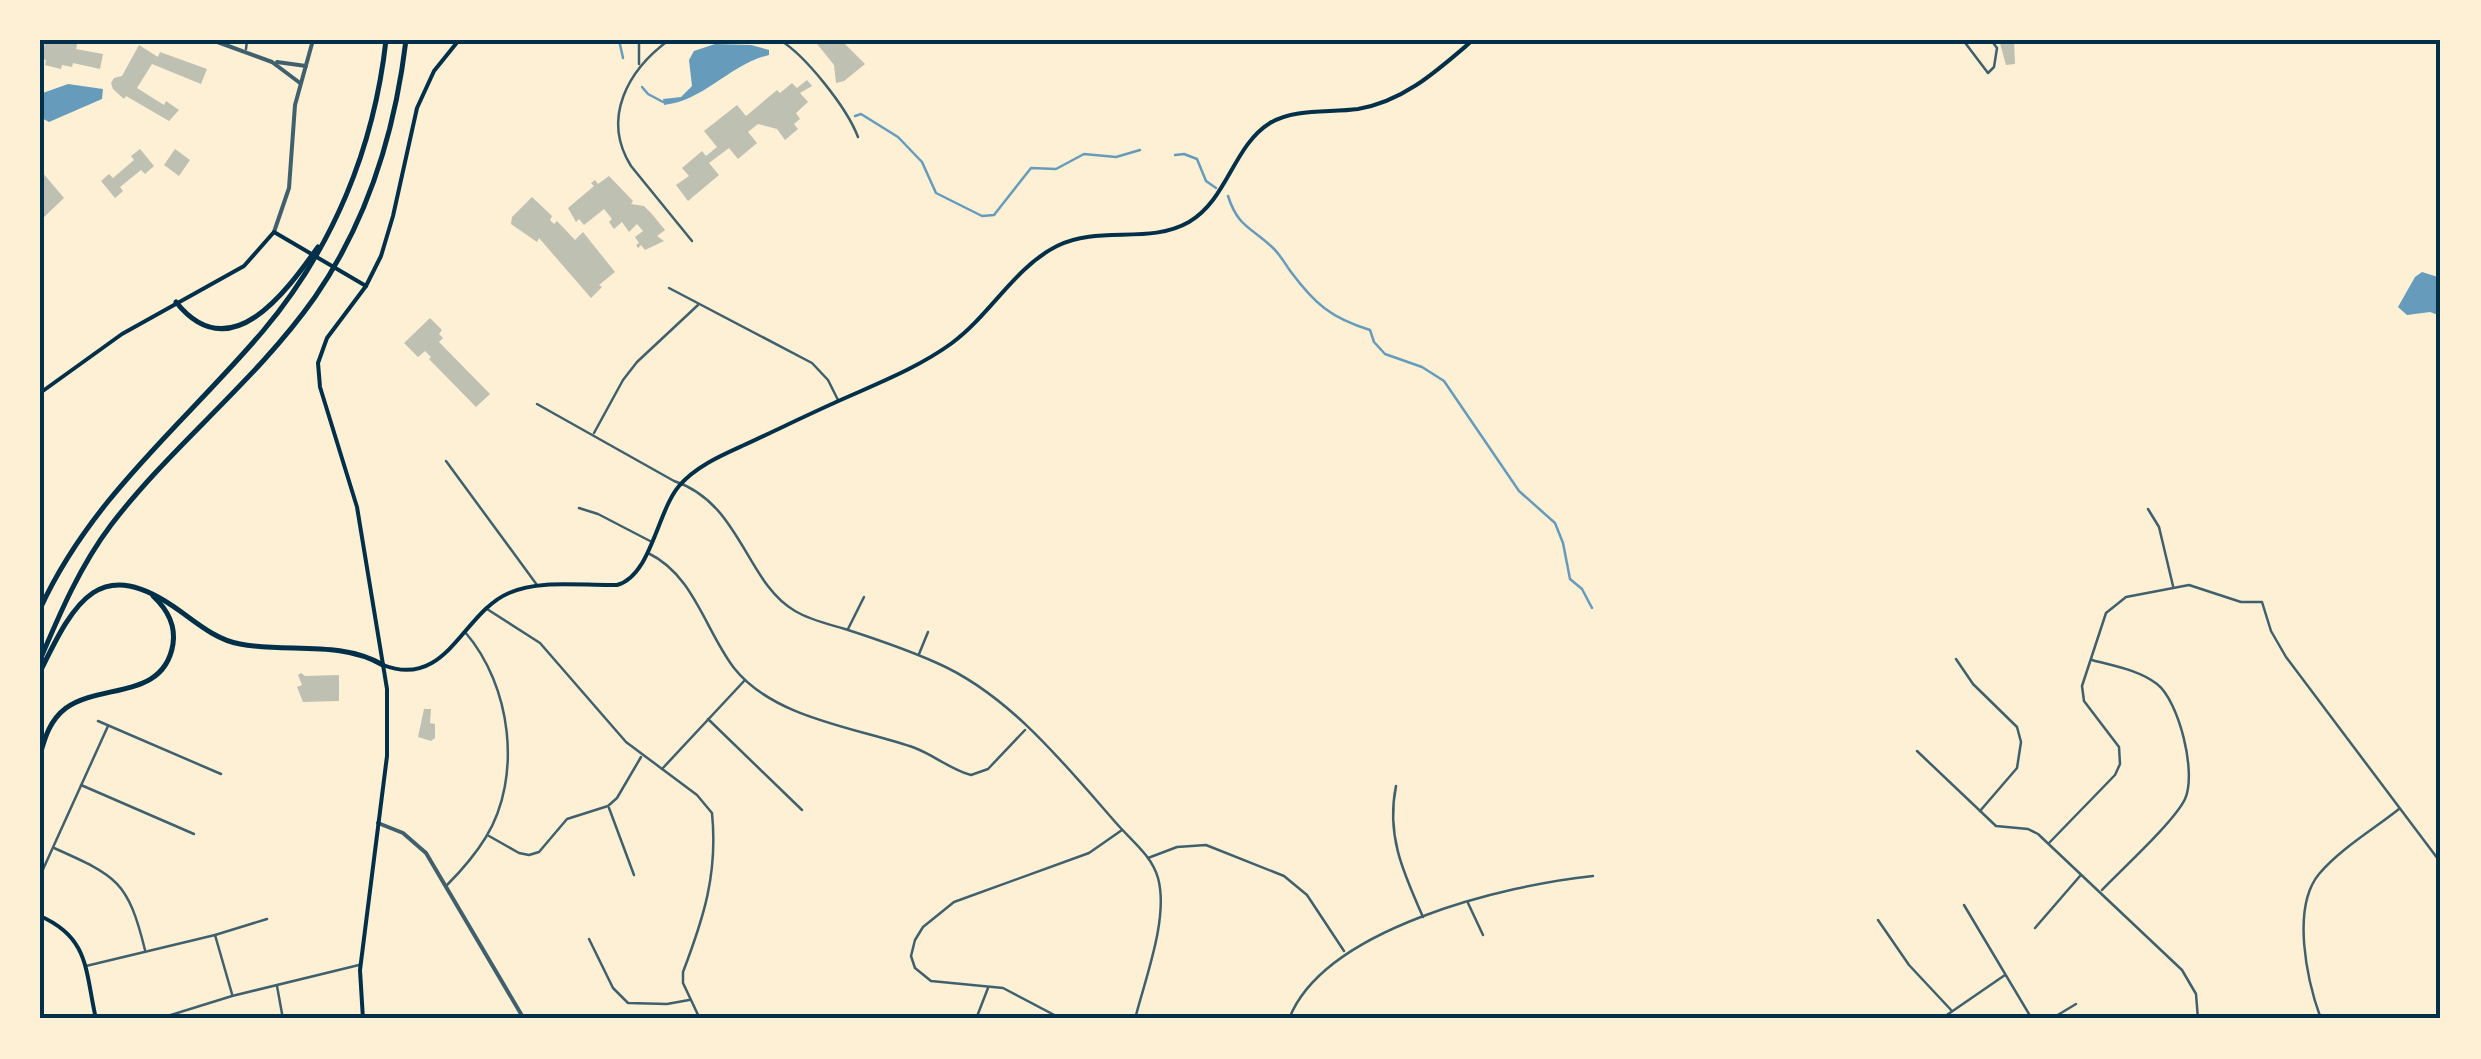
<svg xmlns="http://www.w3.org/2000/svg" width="2481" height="1059" font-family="'Fira Sans Condensed',sans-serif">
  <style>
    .water { fill: #669bbc }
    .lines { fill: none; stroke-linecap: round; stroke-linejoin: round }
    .stream { stroke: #669bbc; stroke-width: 2.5 }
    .building { fill: #bec0b2 }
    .minor { stroke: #3f606c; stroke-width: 2.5 }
    .tertiary { stroke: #3f606c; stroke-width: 4 }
    .secondary { stroke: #003049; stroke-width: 4 }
    .motorway { stroke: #003049; stroke-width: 5 }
    .neatline { fill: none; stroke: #003049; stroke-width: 4 }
  </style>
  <rect width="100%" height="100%" fill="#fdf0d5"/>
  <g class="water">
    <path d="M715 44 751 45 769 50V55C730 64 704 101 664 105L663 99 681 97 692 86 689 60 694 51Z"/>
    <path d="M68 84 103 89 102 99 49 122 40 117V94Z"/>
    <path d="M2422 272 2441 278V316L2430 312 2407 315 2398 307 2415 277Z"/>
  </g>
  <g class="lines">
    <g class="stream">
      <path d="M619 40 623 58"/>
      <path d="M642 87 648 94 663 102"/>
      <path d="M855 116 861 114 898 137 922 162 936 193 982 216 994 215 1031 168 1056 169 1084 154 1116 157 1140 150"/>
      <path d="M1175 155 1184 154 1197 159 1206 181 1216 188"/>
      <path d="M1228 196C1238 227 1251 227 1272 247 1280 254 1285 264 1291 272 1315 304 1331 318 1370 330L1374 342 1385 354 1422 367 1444 381 1519 491 1555 523 1563 543 1570 579 1582 589 1592 608"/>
    </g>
  </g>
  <g class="building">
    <path d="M46 40 62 43 78 40 76 49 103 54 100 69 73 63 72 67 62 65 61 69 45 65 46 60 40 58V46L44 47Z"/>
    <path d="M814 40H841L865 64 844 81 836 83 834 65Z"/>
    <path d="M1999 40H2014L2015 64 2006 65Z"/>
    <path d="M139 45 158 57 160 52 207 69 201 84 152 64 137 88 164 105 166 101 179 110 169 121 126 96 124 99 113 89 111 83 114 78 122 76Z"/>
    <path d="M807 80 812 86 800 93 808 102 796 113 800 119 794 124 798 129 785 140 777 129 758 124 748 132 757 143 738 159 729 148 709 163 719 175 688 201 676 185 689 176 682 168 702 151 706 156 717 147 704 131 737 105 746 116 777 90 780 93 792 83 797 88Z"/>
    <path d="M140 149 154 166 145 174 141 170 120 187 123 191 115 198 101 181 109 174 113 178 134 160 131 156Z"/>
    <path d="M175 149 190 160 179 176 164 165Z"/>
    <path d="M42 172 64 198 43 218 40 215Z"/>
    <path d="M609 176 633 201 631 204 644 206 651 213 665 230 657 236 664 241 645 250 641 245 638 248 636 245 639 243 635 237 643 231 637 224 629 232 622 222 614 229 609 222 612 219 604 209 584 225 579 219 576 222 568 208 594 186 591 183 595 180 598 184Z"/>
    <path d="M532 197 552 216 550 220 554 224 557 221 575 240 583 232 615 272 599 285 602 287 591 298 539 238 537 242 511 224 512 217Z"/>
    <path d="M430 318 442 330 439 334 443 338 439 342 490 394 476 407 429 359 431 357 425 351 418 357 404 343Z"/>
    <path d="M301 673 305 676 339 675V701L303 702 297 687 302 685 298 675Z"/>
    <path d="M424 709H431L430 723 435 724V738L431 741 418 737Z"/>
  </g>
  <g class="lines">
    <g class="minor">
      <path d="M669 40C628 70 601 118 631 166L692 241"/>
      <path d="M780 40C806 56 847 108 858 137"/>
      <path d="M1963 40 1988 73 1994 67 1997 48 1991 40"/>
      <path d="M246 49 247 40"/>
      <path d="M639 64V40"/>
      <path d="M669 288 812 363 828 380 838 400"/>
      <path d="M537 404 674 481C741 503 746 583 795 611 810 620 828 624 845 629 876 639 908 650 937 663 1010 695 1066 766 1117 824 1132 841 1152 856 1158 878 1169 918 1145 979 1135 1019"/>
      <path d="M594 433 623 380 637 362 698 305"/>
      <path d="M446 461 537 585"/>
      <path d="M579 508 598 514 650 541"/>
      <path d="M2148 509 2159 527 2173 586"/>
      <path d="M648 553C694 575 705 630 734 668 774 719 859 728 915 748 934 755 951 770 971 775L988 769 1025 730"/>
      <path d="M487 609 540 643 626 742 697 795 712 813C718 873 704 917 683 972V983L700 1019"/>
      <path d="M848 629 864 597"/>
      <path d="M919 654 928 632"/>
      <path d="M1956 659 1973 684 2017 727 2021 742 2017 768 1980 811"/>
      <path d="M2092 660C2114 666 2139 670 2157 684 2179 701 2197 773 2185 799 2174 822 2121 870 2102 890"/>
      <path d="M708 719 802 810"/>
      <path d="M98 721 221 774"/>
      <path d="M1917 751 1996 826 2028 829 2038 834 2182 970 2196 994 2198 1019"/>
      <path d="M662 769 745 680"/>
      <path d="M81 785 194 834"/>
      <path d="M1396 786C1386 835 1403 872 1423 917"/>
      <path d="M609 808 634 875"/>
      <path d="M489 836 519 853 529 855 539 852 567 819 608 806 617 798 641 757"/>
      <path d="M2049 843 2115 775 2120 764 2119 747 2084 701 2082 686 2106 613 2126 597 2189 585 2241 602H2262L2271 631 2286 657 2441 863"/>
      <path d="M54 848C117 876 128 881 145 950"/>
      <path d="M1148 858 1177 847 1206 845 1284 876 1307 895 1344 951"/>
      <path d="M40 876 108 726"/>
      <path d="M447 885C461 871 475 855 486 837 523 776 511 685 465 632"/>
      <path d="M1468 903 1483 935"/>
      <path d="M1964 905 2032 1019"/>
      <path d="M1878 920 1909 965 1952 1011"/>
      <path d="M2035 928 2080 876"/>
      <path d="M215 935 232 994"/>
      <path d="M589 939 613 988 628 1003 667 1004 689 1000"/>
      <path d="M86 966 215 935 267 919"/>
      <path d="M277 986 283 1019"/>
      <path d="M158 1019 232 996 359 965"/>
      <path d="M976 1019 988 988"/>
      <path d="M1062 1019 1003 988 931 981 915 968 911 956 915 940 923 927 954 902 1089 853 1122 830"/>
      <path d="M1289 1019C1324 928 1506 885 1593 876"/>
      <path d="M1941 1019 2005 975"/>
      <path d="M2051 1019 2076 1004"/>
      <path d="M2321 1019C2307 981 2291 908 2319 874 2340 849 2374 829 2399 809"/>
    </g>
    <g class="tertiary">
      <path d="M212 40 272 62 300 83"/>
      <path d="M277 62 306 66"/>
      <path d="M274 232 289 188 295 105 313 40"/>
      <path d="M378 823 403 833 426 853 524 1019"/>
    </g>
    <g class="secondary">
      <path d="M40 393 122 334 244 266 274 232 366 286"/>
      <path d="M383 665C447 690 462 613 509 593 540 579 583 586 617 585 651 576 657 512 679 486 695 467 720 456 742 446 779 429 815 411 852 395 886 380 922 365 952 343 990 315 1015 267 1057 246 1099 225 1149 245 1189 222 1228 199 1233 146 1270 123 1295 108 1329 113 1358 109 1405 101 1439 69 1473 40"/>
      <path d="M40 916C90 938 85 971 96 1019"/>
      <path d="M363 1019 360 970 387 756V689L357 507 320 387 318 363 327 338 366 286 381 256 393 216 417 108 434 71 459 40"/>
    </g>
    <g class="motorway">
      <path d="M176 302C230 370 286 292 318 247"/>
      <path d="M40 609C91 497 185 423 263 331 333 248 374 148 386 40"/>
      <path d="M40 660C60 613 80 566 111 525 173 444 256 381 315 297 368 220 395 132 406 40"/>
      <path d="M40 672C75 600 100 553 180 611 198 624 217 640 240 644 287 653 340 640 383 665"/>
      <path d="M40 755C45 737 50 720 66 708 101 683 164 700 173 644 176 624 167 609 153 596"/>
    </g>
  </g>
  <rect width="2481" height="1059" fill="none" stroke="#fdf0d5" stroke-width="85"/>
  <rect x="42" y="42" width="2396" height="974" class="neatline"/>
</svg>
